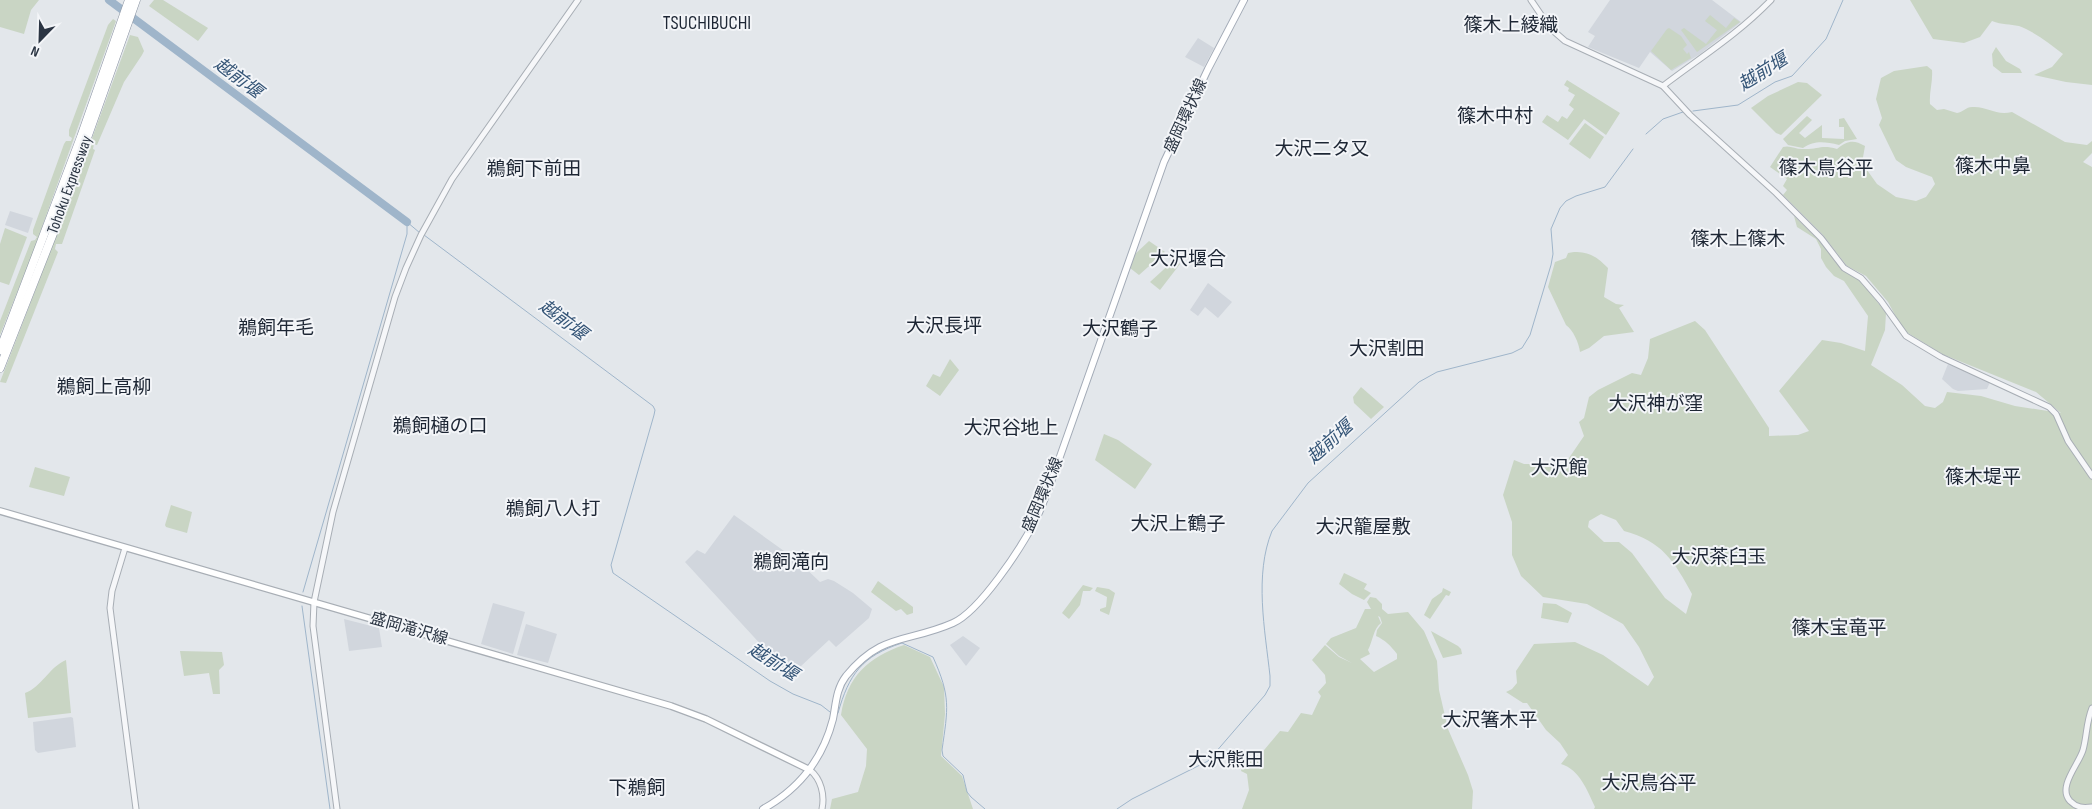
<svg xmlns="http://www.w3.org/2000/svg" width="2092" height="809" font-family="'Sofia Sans Condensed','Noto Sans JP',sans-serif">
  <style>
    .built { fill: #d1d6dd }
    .green { fill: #c9d5c4; fill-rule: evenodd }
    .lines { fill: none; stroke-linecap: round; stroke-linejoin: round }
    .stream { stroke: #9fb5ca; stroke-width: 1 }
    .river { stroke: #9fb5ca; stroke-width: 8 }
    .tertiary-casing { stroke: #a8aeb5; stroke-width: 7 }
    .secondary-casing { stroke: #a8aeb5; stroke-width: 8 }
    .primary-casing { stroke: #a3abb7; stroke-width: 8 }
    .motorway-casing { stroke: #8b94a2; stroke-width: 9 }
    .tertiary { stroke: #f6f7f9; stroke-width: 5 }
    .secondary { stroke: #fff; stroke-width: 5.5 }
    .primary { stroke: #fff; stroke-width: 6 }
    .motorway { stroke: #fff; stroke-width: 8 }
    .labels { text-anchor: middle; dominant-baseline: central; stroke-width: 4; stroke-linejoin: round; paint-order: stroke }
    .street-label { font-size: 16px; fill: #2b3543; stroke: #f3f5f8 }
    .water-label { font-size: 18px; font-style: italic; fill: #355577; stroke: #f3f5f8 }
    .quarter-label { font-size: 19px; fill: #1d2634; stroke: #f3f5f8 }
  </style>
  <rect width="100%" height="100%" fill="#e3e7eb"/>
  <g class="built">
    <path d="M1610 0H1712L1741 22 1700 54 1672 71 1650 52 1639 68 1588 47 1595 36 1588 32Z"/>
    <path d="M1198 38 1214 48 1204 67 1185 57Z"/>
    <path d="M10 211 33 218 28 233 5 225Z"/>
    <path d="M1208 283 1232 302 1218 318 1205 307 1198 316 1190 310Z"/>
    <path d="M1948 364 1990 382 1987 389 1958 391 1953 389 1942 379Z"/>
    <path d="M734 515 798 561 820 582 828 579 834 581 853 593 872 609 869 618 836 647 829 640 800 667 788 674 685 562 697 550 705 554Z"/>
    <path d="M493 603 525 612 513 654 481 644Z"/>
    <path d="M344 619 379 628 382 647 349 651Z"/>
    <path d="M526 624 557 634 548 663 517 655Z"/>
    <path d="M963 636 980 648 966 666 950 645Z"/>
    <path d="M71 717 73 718 76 747 38 753 35 750 33 722Z"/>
  </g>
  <g class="green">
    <path d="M0 0H39L31 10 24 34 0 27Z"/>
    <path d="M154 0H163L208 28 198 41 149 6Z"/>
    <path d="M1910 0H2092V85L2066 82 2034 75 2052 67 2063 54C2050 44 2035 32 2019 26 2010 24 2002 25 1992 21L1980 37 1964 43 1933 39Z"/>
    <path d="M1710 15 1726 28 1734 18 1740 22 1697 52 1681 30 1684 28 1706 44 1717 30 1705 21Z"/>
    <path d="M113 19 116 21 32 255 0 335V321L31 241 35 240 37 237 33 234V230L64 144 66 141H71L72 138 69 136V130L108 25Z"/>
    <path d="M1669 28 1681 36 1687 45 1683 49 1687 54 1689 52 1691 58 1671 70 1651 51 1667 29Z"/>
    <path d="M130 35 138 37 144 51 142 55 124 82 97 145 94 144 93 149 95 150 62 244H56L55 249 58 252 6 383 0 382 52 247Z"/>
    <path d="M1996 47 2006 61 2020 69 2022 73H2002L1993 66 1992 54Z"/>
    <path d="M1927 66 1932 70C1933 82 1929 92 1930 104L1937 110 1944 109 1957 113C1963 112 1966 107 1972 107 1988 106 1995 116 2012 112L2065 142 2087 145 2092 141V153L2083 162 2092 167V809H1594L1595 807C1587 790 1580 770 1561 764L1568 755 1560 743 1546 730 1527 703H1523L1506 692 1512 689 1517 683 1516 671 1534 644 1575 642 1603 655 1648 686 1654 677 1639 647 1623 624 1587 604 1543 597 1521 576 1512 555V522L1503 495 1514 460 1524 464H1542L1566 470 1569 458 1584 436 1579 422 1584 418 1589 397 1598 390 1632 373 1641 375 1648 358 1650 339 1695 321 1705 330 1769 428V436L1798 435 1809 431 1779 391 1822 340 1841 343 1865 351 1868 316 1844 281 1834 276 1826 267 1821 258V249L1816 239 1797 227 1794 216 1860 280 1886 313 1885 330 1871 365 1902 385 1925 406 1935 408 1943 402 1947 392 1981 396 2015 406 2061 413 2036 392 1942 354 1908 333 1901 326 1888 302 1866 276 1847 266 1823 235 1783 195 1787 190 1783 186 1787 179 1770 167 1783 147C1790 145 1795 149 1802 149 1818 150 1821 144 1837 149 1848 140 1854 140 1865 146L1862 163 1877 184 1896 197 1916 201 1926 197 1935 184 1932 177 1906 167 1896 160 1879 125 1882 118 1876 99 1881 78 1894 71ZM1601 514 1616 520 1624 531C1662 541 1674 561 1692 594L1686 614 1665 598 1632 553 1619 542H1604L1588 527 1589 521Z"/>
    <path d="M1567 80 1620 113 1606 135 1584 119 1568 140 1542 122 1547 115 1558 122 1562 116 1567 119 1574 109 1569 105 1575 95 1568 91 1569 88 1564 85Z"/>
    <path d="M1798 82 1807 83 1822 95 1781 135 1776 133 1751 108 1768 96Z"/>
    <path d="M1807 116 1812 120 1799 133 1805 138 1822 125V138L1844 139V127H1839V119L1844 118 1857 139 1845 141 1839 145C1825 142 1815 140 1803 148L1788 145 1783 139Z"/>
    <path d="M1585 123 1604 137 1590 159 1569 144Z"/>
    <path d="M5 228 27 237 9 285 0 282V244Z"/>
    <path d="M1149 241 1165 252 1139 275 1130 268 1133 256Z"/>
    <path d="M1574 252C1590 252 1597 257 1608 268L1604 297 1616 304 1624 305 1619 308 1634 332 1604 336 1589 348 1580 352C1579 343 1573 330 1566 325L1548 287 1555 262 1566 258 1568 253Z"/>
    <path d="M1174 260 1180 264 1160 290 1150 282Z"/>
    <path d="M950 359 959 370 940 396 926 386 933 374 940 377Z"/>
    <path d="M1361 387 1384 407 1371 419 1354 403 1353 397Z"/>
    <path d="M1104 434 1118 440 1152 464 1135 489 1095 460Z"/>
    <path d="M35 467 70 477 64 496 29 487Z"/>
    <path d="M171 505 192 512 187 533 166 527 165 525Z"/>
    <path d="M1344 573 1367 584 1364 589 1371 593 1364 600 1352 594 1339 584Z"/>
    <path d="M878 581 913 607V613L907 615 901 609 896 611 871 592Z"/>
    <path d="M1083 585 1093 588 1090 591H1083L1080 605 1069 619 1062 613Z"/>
    <path d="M1097 587 1109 589 1115 593 1109 615 1100 611V609L1106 607 1107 597 1095 591Z"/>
    <path d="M1443 588 1451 592 1449 596 1446 595 1430 619 1424 615 1432 599 1442 592Z"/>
    <path d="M1370 597 1376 598 1382 604V609L1388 614 1408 612 1424 631 1437 661 1439 690 1448 729 1468 775 1473 791 1472 809H1242L1249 790 1247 774 1241 771 1243 764 1260 755 1280 731 1288 732 1301 713 1312 715 1321 696 1318 692 1326 683 1325 675 1312 660 1325 645 1339 657 1352 663 1339 656 1326 644 1331 638 1356 628 1365 609H1371L1367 602ZM1378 616 1380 617 1382 623 1377 630 1376 636C1385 640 1391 646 1397 654V659L1374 672 1360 659 1370 654 1368 650C1373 641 1373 629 1381 623Z"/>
    <path d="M1543 603 1556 604 1572 613 1568 623 1541 618Z"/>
    <path d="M1431 631 1458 646 1461 649 1462 654 1443 658Z"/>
    <path d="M904 645 930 657 944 687 945 714 941 756 962 776 973 809H830L832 799 858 792 866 766 867 749 841 715C847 677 868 657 904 645Z"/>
    <path d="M180 651 222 652 224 665 219 670 220 694H213L209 673 184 676Z"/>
    <path d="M66 660 71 713 28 718 25 693C42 687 49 667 66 660Z"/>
  </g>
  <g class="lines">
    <g class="stream">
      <path d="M1693 111 1738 105 1775 82 1792 76 1826 39 1843 0"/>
      <path d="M1646 134 1663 119 1683 112"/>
      <path d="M407 222 420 233"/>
      <path d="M424 235 653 406 655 410 654 415 611 565 613 573 770 681 793 694 821 705 830 712"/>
      <path d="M303 592 407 234V223"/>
      <path d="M302 606 330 809"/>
      <path d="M838 713C849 674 862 656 902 643L933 657C951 697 948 708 942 750L943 756 963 775 967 792 971 797 985 809"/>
      <path d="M1117 809 1132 799 1208 761 1265 695 1270 686V676C1265 630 1254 575 1272 531L1308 483 1419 382 1437 372 1512 353 1522 348 1530 335 1551 265 1553 254 1551 229 1560 208 1566 201 1576 196 1605 187 1633 149"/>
    </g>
    <path class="river" d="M109 0 407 222"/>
    <defs>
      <g id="tertiary">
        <path d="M1531 0 1550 28 1565 41 1663 86 1690 115 1776 193 1821 238 1844 268 1861 278 1881 301 1906 336 1941 357 2049 407 2056 414 2068 441 2092 476"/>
        <path d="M1663 86C1701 57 1737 35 1771 0"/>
        <path d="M125 548 112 591 110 608 136 809"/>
        <path d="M2092 708C2086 723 2087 736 2083 750 2079 764 2057 787 2070 801 2077 808 2083 808 2092 807"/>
        <path d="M810 770C821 779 825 795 822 809"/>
        <path d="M337 809 313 626 314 602 333 512 395 297 406 268 421 235 452 179 578 0"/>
      </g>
      <path id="secondary" d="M0 511 671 706 706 719 810 770"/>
      <path id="primary" d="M763 809C799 789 823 758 833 719 836 704 836 689 846 676 882 632 908 643 953 623 980 611 1021 548 1035 521 1042 508 1046 495 1051 482L1164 162 1208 69 1244 0"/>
      <g id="motorway">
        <path d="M0 350 81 137 129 0"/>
        <path d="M0 368 54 231 136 0"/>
      </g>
    </defs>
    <use href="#tertiary" class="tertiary-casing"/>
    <use href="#secondary" class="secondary-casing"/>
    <use href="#primary" class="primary-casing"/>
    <use href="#motorway" class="motorway-casing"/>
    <use href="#tertiary" class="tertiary"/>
    <use href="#secondary" class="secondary"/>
    <use href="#primary" class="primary"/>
    <use href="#motorway" class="motorway"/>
  </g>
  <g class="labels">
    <g class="street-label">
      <text transform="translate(1186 116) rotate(-65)">盛岡環状線</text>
      <text transform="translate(70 185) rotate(-70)">Tohoku Expressway</text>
      <text transform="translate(1043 495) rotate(-67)">盛岡環状線</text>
      <text transform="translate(409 629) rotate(16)">盛岡滝沢線</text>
    </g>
    <g class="water-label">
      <text transform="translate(1763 72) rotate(-32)">越前堰</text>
      <text transform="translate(238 78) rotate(37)">越前堰</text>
      <text transform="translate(563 320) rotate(37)">越前堰</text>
      <text transform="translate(1330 442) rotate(-42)">越前堰</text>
      <text transform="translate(773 662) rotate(32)">越前堰</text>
    </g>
    <g class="quarter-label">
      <text x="707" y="23">TSUCHIBUCHI</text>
      <text x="1511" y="25">篠木上綾織</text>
      <text x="1495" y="116">篠木中村</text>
      <text x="1322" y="149">大沢二タ又</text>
      <text x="1993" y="166">篠木中鼻</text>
      <text x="1826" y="168">篠木鳥谷平</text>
      <text x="534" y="169">鵜飼下前田</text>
      <text x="1738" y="239">篠木上篠木</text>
      <text x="1188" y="259">大沢堰合</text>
      <text x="944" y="326">大沢長坪</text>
      <text x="276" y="328">鵜飼年毛</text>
      <text x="1120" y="329">大沢鶴子</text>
      <text x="1387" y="349">大沢割田</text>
      <text x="104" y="387">鵜飼上高柳</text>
      <text x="1656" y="404">大沢神が窪</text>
      <text x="440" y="426">鵜飼樋の口</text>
      <text x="1011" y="428">大沢谷地上</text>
      <text x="1559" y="468">大沢館</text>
      <text x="1983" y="477">篠木堤平</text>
      <text x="553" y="509">鵜飼八人打</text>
      <text x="1178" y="524">大沢上鶴子</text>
      <text x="1363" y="527">大沢籠屋敷</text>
      <text x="1719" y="557">大沢茶臼玉</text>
      <text x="791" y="562">鵜飼滝向</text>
      <text x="1839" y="628">篠木宝竜平</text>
      <text x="1490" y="720">大沢箸木平</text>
      <text x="1226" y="760">大沢熊田</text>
      <text x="1649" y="783">大沢鳥谷平</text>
      <text x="637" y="788">下鵜飼</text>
    </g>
  </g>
  <g transform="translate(40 40) rotate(203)" stroke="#f3f5f8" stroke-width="4" paint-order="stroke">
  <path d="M0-4L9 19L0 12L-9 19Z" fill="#2b3543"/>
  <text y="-8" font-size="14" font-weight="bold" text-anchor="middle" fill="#2b3543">N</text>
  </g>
</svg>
